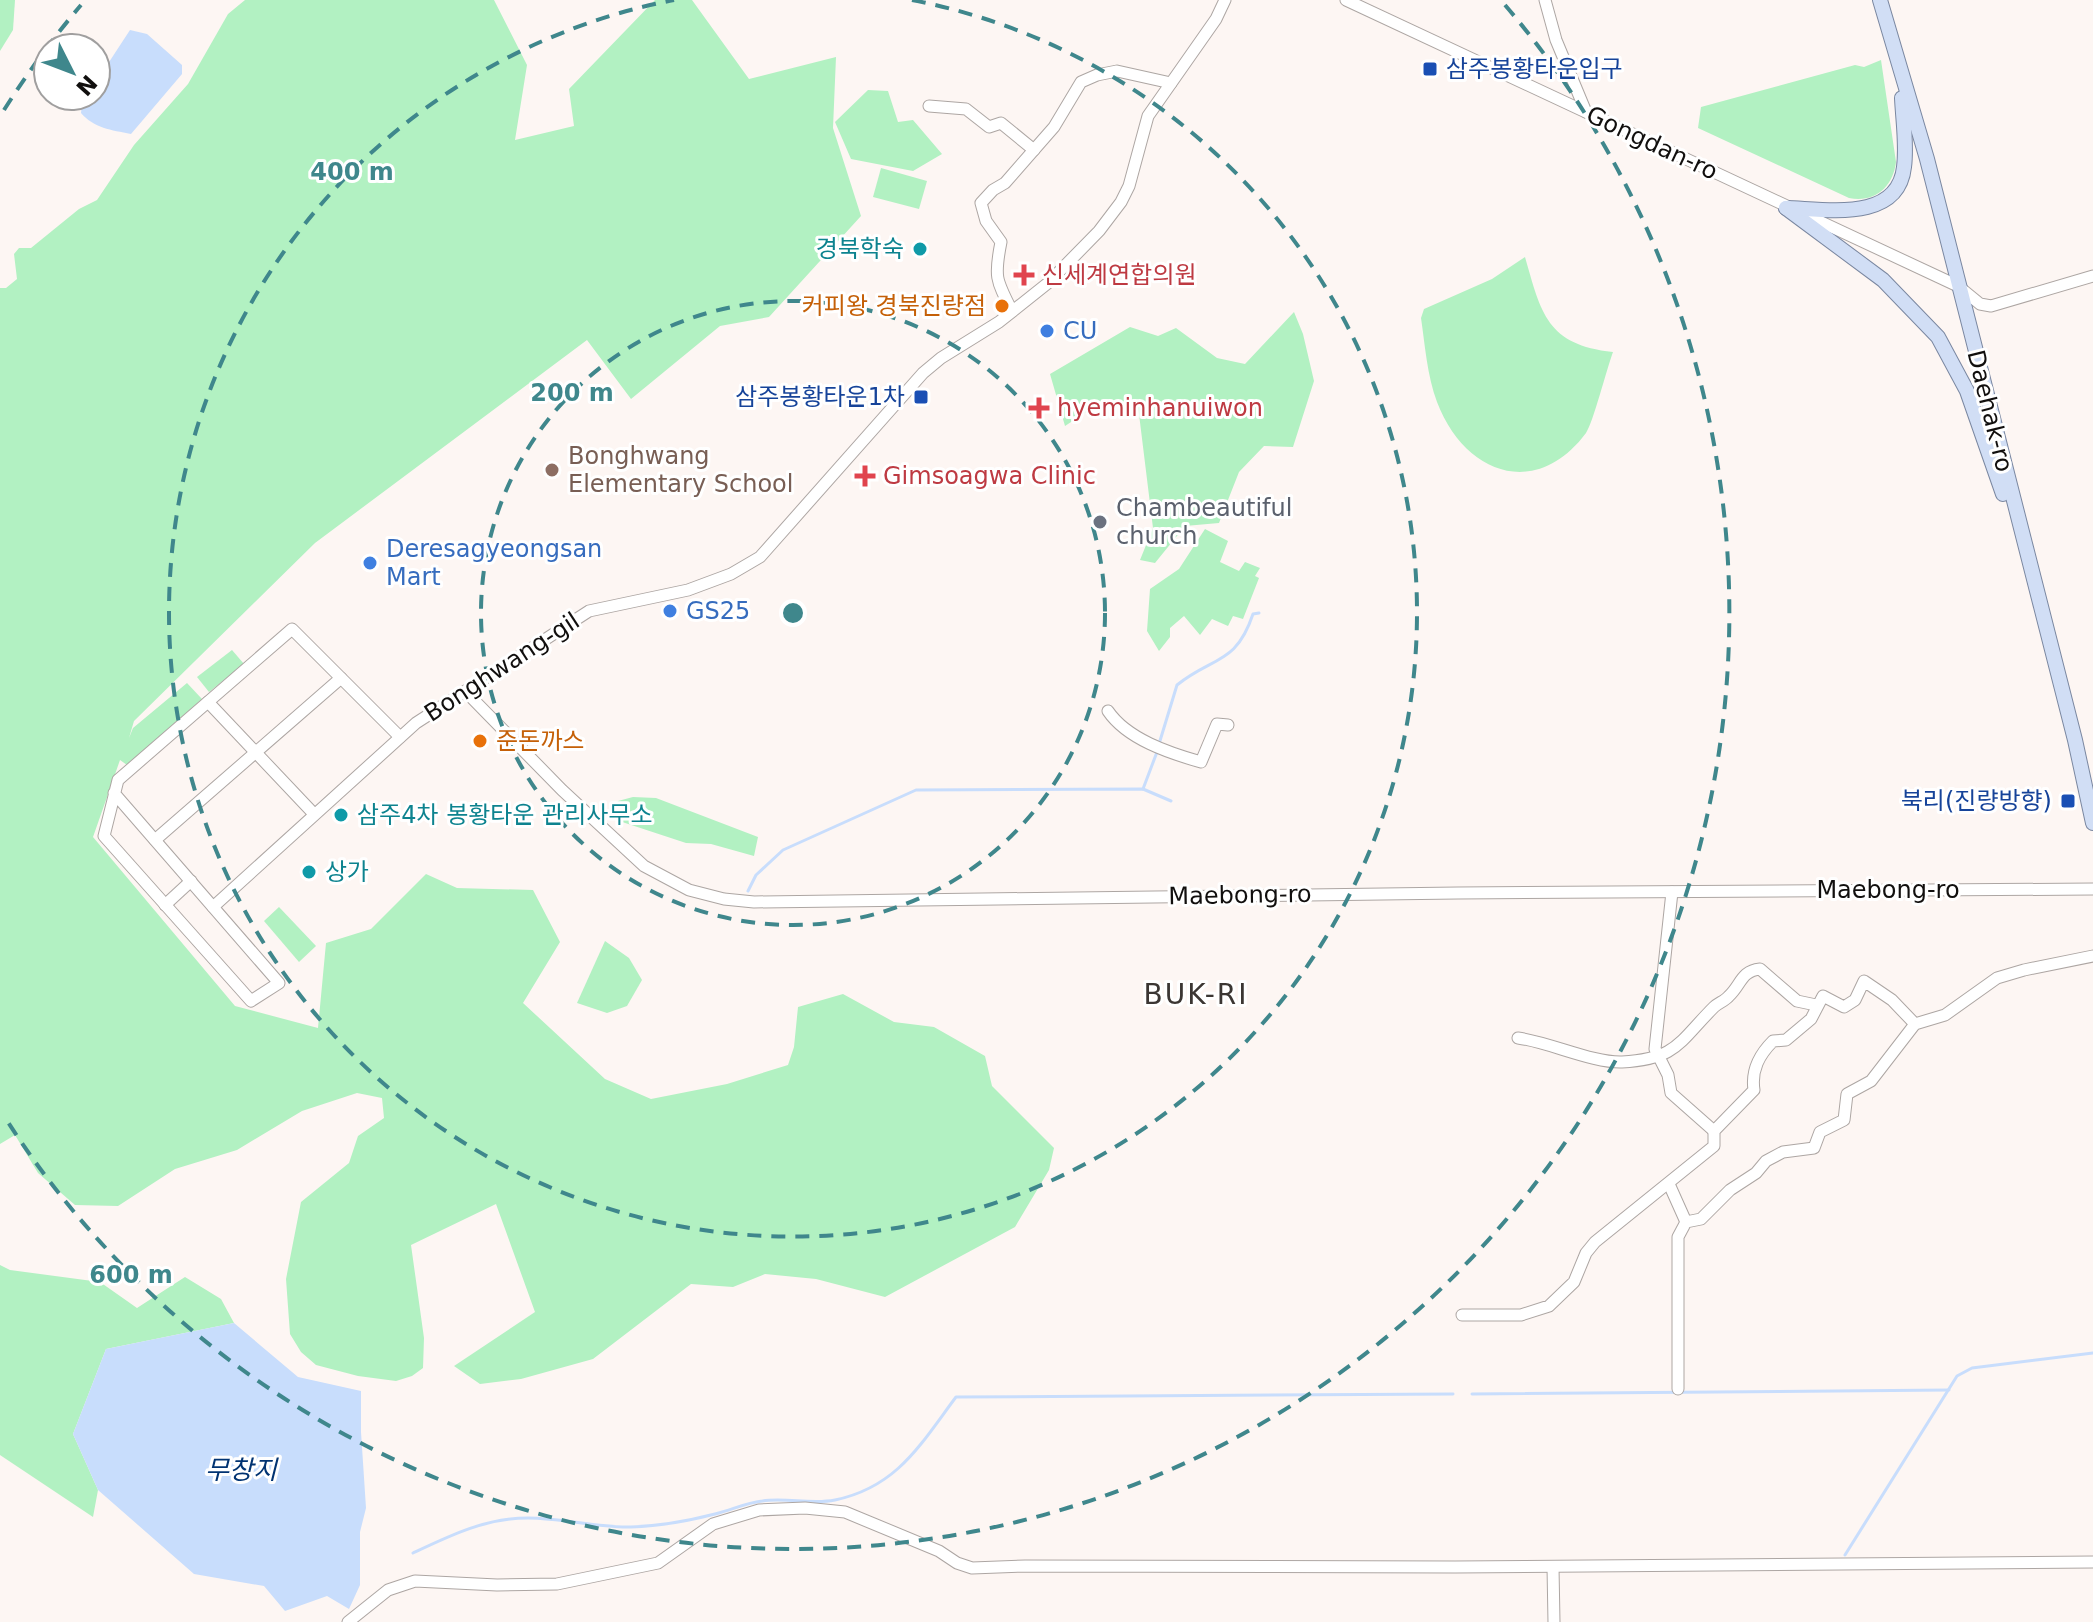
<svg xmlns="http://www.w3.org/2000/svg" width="2093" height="1622" font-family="'DejaVu Sans','Noto Sans KR',sans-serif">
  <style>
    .green { fill: #b2f1c2 }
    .water { fill: #c8ddfc }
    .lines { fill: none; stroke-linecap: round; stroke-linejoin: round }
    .stream { stroke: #c8ddfc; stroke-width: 3 }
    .minor-casing { stroke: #ada6a3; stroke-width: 13 }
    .major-casing { stroke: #7a87a0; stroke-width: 16 }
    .minor { stroke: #fff; stroke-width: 11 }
    .major { stroke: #d1def5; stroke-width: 14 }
    .ring { fill: none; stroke: #3f878c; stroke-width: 4; stroke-dasharray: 14 10 }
    .transit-dot { fill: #1a4fb4; stroke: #fff; stroke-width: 3 }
    .culture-dot { fill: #0f9aa8; stroke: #fff; stroke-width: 3 }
    .health-dot { fill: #e0444e; stroke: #fff; stroke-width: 3 }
    .food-dot { fill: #e8710a; stroke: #fff; stroke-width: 3 }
    .shop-dot { fill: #3f7fe0; stroke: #fff; stroke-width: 3 }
    .education-dot { fill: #8d6e63; stroke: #fff; stroke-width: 3 }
    .worship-dot { fill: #6b7280; stroke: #fff; stroke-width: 3 }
    .labels { text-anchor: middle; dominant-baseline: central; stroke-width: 6; stroke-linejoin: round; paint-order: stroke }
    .transit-label { font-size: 24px; fill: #164399; stroke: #fff; text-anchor: end }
    .street-label { font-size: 24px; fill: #110f0e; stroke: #fff }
    .culture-label { font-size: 24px; fill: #0d838f; stroke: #fff; text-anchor: start }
    .health-label { font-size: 24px; fill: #be3a42; stroke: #fff; text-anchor: start }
    .food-label { font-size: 24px; fill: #c56008; stroke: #fff; text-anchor: end }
    .shop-label { font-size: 24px; fill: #366cbe; stroke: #fff; text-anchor: start }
    .education-label { font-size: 24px; fill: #785e54; stroke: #fff; text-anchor: start }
    .worship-label { font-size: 24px; fill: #5b616d; stroke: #fff; text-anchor: start }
    .water-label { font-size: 26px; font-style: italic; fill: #013372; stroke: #fff }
    .quarter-label { font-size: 28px; letter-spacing: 2px; fill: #3b3633; stroke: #fff }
    .centre { fill: #3f878c; stroke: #fff; stroke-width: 4 }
    .ring-label { font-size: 24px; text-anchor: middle; font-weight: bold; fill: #3f878c; stroke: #fff; stroke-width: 6; stroke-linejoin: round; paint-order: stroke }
  </style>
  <rect width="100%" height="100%" fill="#fdf6f3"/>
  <g class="green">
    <path d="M0 0H15L13 30 0 51Z"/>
    <path d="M245 0H494L527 65 515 140 574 126 569 89 655 0H692L749 79 836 57 833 128 861 216 769 317 720 326 631 399 587 340 315 543 134 721 129 738 133 728 187 683 202 699 127 765 120 760 93 837 235 1006 318 1028 326 943 371 929 426 874 457 888 533 890 560 942 523 1003 605 1079 651 1099 727 1084 788 1065 794 1047 798 1007 843 994 894 1022 934 1027 985 1056 992 1086 1054 1148 1049 1170 1015 1227 885 1297 816 1279 765 1274 733 1287 691 1284 593 1359 521 1379 480 1384 454 1366 535 1312 496 1204 411 1245 424 1338 423 1368 412 1376 396 1381 358 1376 316 1365 301 1352 290 1334 286 1279 301 1202 349 1163 358 1136 384 1118 382 1098 357 1093 302 1111 237 1150 175 1169 118 1206 75 1205 38 1173 15 1135 0 1144V288H6L17 279 14 254 19 248H31L79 209 97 200 134 145 188 84 228 14Z"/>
    <path d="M1881 60 1896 162C1893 187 1875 203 1849 198L1698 128 1701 107 1855 65 1864 67Z"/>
    <path d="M868 90 888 91 898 122 913 120 942 154 913 171 851 159 835 122Z"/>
    <path d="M881 168 927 181 919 209 873 197Z"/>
    <path d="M1525 257C1541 313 1547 345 1613 352 1607 368 1593 423 1586 433 1535 501 1464 473 1437 402 1427 375 1425 345 1421 318L1424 309 1492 279Z"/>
    <path d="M1294 312 1303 334 1314 381 1293 447 1264 446 1239 472 1219 523 1185 526 1155 563 1140 560 1153 528 1138 406 1106 399 1065 426 1050 374 1130 327 1158 336 1176 328 1217 358 1245 364Z"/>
    <path d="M1205 529 1228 541 1220 562 1239 571 1245 562 1260 568 1255 576 1259 578 1243 619 1233 616 1228 626 1212 619 1200 635 1184 616 1170 628V637L1159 651 1147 631 1150 589 1179 569Z"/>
    <path d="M232 650 244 664 209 692 197 677Z"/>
    <path d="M633 797 656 798 758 837 754 856 711 844 686 843 610 818 611 812 618 801Z"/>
    <path d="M279 907 316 946 299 962 264 921Z"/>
    <path d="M605 941 629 958 642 980 627 1006 607 1013 577 1003Z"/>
    <path d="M0 1265 10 1270 100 1282 137 1308 185 1277 221 1299 234 1323 106 1349 73 1434 98 1490 93 1517 0 1455Z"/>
  </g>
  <g class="water">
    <path d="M130 30 147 34 182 65V74L131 134C111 130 94 128 81 113L82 103 87 96H96V82Z"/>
    <path d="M234 1323 298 1377 361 1391V1432L366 1508 360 1532V1585L349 1609 327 1596 285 1611 264 1586 194 1574 98 1490 73 1434 106 1349Z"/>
  </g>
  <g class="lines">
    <g class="stream">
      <path d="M1159 744 1177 685C1213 656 1236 665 1253 614L1259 613"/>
      <path d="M1143 789 1157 752"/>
      <path d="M748 891 756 875 783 850 916 790 1143 789 1171 801"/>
      <path d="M1472 1394 1949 1390"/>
      <path d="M413 1553C451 1535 486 1518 528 1518 563 1518 597 1528 631 1527 659 1526 688 1521 715 1514 732 1510 745 1503 762 1501 786 1497 811 1505 835 1500 897 1487 920 1445 956 1397L1453 1394"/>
      <path d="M1845 1555 1957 1376 1972 1368 2093 1353"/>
    </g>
    <defs>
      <g id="minor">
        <path d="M1346 0 1958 286 1980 304 1991 306 2093 276"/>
        <path d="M1545 0 1556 40 1586 112"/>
        <path d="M929 106 966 109 989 127 1001 123 1034 150"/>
        <path d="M1012 311C996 280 994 277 1001 242L986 221 981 203 993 190 1005 183 1054 127 1081 82 1097 75 1117 71 1171 83"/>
        <path d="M466 692 562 790 644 866 689 890 724 899 754 902 1458 893 2093 889"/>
        <path d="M208 702 314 814"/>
        <path d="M1108 711C1127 739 1169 753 1201 762L1217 724 1228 725"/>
        <path d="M114 793 279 983 251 1001 104 836 118 780 292 629 400 737"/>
        <path d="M155 840 341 678"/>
        <path d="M1672 892 1655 1049 1668 1075 1671 1093 1714 1131"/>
        <path d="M165 905 191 881"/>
        <path d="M213 907 416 723 589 611 688 590 731 574 760 557 923 373 941 358 999 322 1048 283 1099 231 1121 202 1129 186 1148 116 1216 19 1225 0"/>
        <path d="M1518 1038C1549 1042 1593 1063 1622 1062 1677 1059 1679 1042 1714 1007 1718 1003 1725 1001 1729 996 1741 985 1741 971 1760 969L1797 1001 1816 1005"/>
        <path d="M1669 1184 1686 1222"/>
        <path d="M1462 1315H1521L1549 1306 1574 1282 1586 1253 1595 1242 1714 1146V1131L1754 1090C1751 1070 1759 1055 1773 1041L1786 1040 1811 1019 1823 996 1844 1007 1855 1000 1864 981 1892 1000 1915 1024"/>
        <path d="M1678 1389V1237L1686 1222 1701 1219 1730 1190 1756 1173 1766 1161 1783 1152 1814 1148 1820 1132 1844 1120 1847 1094 1871 1081 1915 1024 1945 1015 1997 978 2024 970 2093 956"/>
        <path d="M1553 1567 1554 1622"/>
        <path d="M348 1622 388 1590 415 1581 497 1585 557 1584 658 1563 713 1524 759 1510 805 1508 845 1512 939 1551 957 1563 972 1568 1025 1566 1455 1567 2093 1562"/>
      </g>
      <g id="major">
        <path d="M1880 0 1927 159 2075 740 2093 823"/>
        <path d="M1786 208 1883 280 1938 337 1967 391 2003 494"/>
        <path d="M1786 208C1825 209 1898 223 1904 167 1907 145 1903 120 1902 98"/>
      </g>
    </defs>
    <use href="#minor" class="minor-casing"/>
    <use href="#major" class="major-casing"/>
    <use href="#minor" class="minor"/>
    <use href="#major" class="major"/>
  </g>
  <g class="ring">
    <circle cx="793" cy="613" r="312"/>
    <path d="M912 0A624 624 0 1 1 674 0"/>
    <path d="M4 110A936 936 0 0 1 81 5M1505 5A936 936 0 1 1 4 1116"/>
  </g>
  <g class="transit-dot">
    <rect x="1422" y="61" width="16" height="16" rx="4"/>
    <rect x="913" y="389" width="16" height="16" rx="4"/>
    <rect x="2060" y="793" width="16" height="16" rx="4"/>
  </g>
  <g class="culture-dot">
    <circle cx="920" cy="249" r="8"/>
    <circle cx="341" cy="815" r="8"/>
    <circle cx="309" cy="872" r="8"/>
  </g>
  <g class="health-dot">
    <path d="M1020 263h8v8h8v8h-8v8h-8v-8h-8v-8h8z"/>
    <path d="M1035 396h8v8h8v8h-8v8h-8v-8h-8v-8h8z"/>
    <path d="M861 464h8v8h8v8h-8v8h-8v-8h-8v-8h8z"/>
  </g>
  <g class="food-dot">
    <circle cx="1002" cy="306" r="8"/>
    <circle cx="480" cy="741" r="8"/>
  </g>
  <g class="shop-dot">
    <circle cx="1047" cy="331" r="8"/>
    <circle cx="370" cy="563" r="8"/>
    <circle cx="670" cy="611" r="8"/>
  </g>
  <circle class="education-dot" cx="552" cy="470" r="8"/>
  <circle class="worship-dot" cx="1100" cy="522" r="8"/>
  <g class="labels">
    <g class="transit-label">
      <text x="1446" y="69" text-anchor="start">삼주봉황타운입구</text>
      <text x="905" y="397">삼주봉황타운1차</text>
      <text x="2052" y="801">북리(진량방향)</text>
    </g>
    <g class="street-label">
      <text transform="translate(1652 143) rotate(25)">Gongdan-ro</text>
      <text transform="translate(1990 411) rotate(76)">Daehak-ro</text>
      <text transform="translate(502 667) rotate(-33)">Bonghwang-gil</text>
      <text x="1888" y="890">Maebong-ro</text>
      <text transform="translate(1240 895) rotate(-1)">Maebong-ro</text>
    </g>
    <g class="culture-label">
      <text x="904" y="249" text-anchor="end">경북학숙</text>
      <text x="357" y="815">삼주4차 봉황타운 관리사무소</text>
      <text x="325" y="872">상가</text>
    </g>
    <g class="health-label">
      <text x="1042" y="275">신세계연합의원</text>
      <text x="1057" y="408">hyeminhanuiwon</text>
      <text x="883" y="476">Gimsoagwa Clinic</text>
    </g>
    <g class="food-label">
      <text x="986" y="306">커피왕 경북진량점</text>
      <text x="496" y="741" text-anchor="start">준돈까스</text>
    </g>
    <g class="shop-label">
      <text x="1063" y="331">CU</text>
      <text x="386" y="549">Deresagyeongsan<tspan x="386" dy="28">Mart</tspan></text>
      <text x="686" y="611">GS25</text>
    </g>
    <g class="education-label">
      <text x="568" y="456">Bonghwang<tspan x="568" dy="28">Elementary School</tspan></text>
    </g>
    <g class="worship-label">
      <text x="1116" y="508">Chambeautiful<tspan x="1116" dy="28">church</tspan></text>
    </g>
    <g class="water-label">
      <text x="241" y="1470">무창지</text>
    </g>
    <g class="quarter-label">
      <text x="1196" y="994">BUK-RI</text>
    </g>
  </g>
  <circle cx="793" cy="613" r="12" class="centre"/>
  <g class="ring-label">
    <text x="352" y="180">400 m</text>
    <text x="572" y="401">200 m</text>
    <text x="131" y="1283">600 m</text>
  </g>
  <g transform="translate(72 72) rotate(132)"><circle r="38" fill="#ffffff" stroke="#a09f9f" stroke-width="2"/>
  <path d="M0-6L14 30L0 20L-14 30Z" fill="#3f878c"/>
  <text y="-12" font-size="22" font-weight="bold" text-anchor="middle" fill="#110f0e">N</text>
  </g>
</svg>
